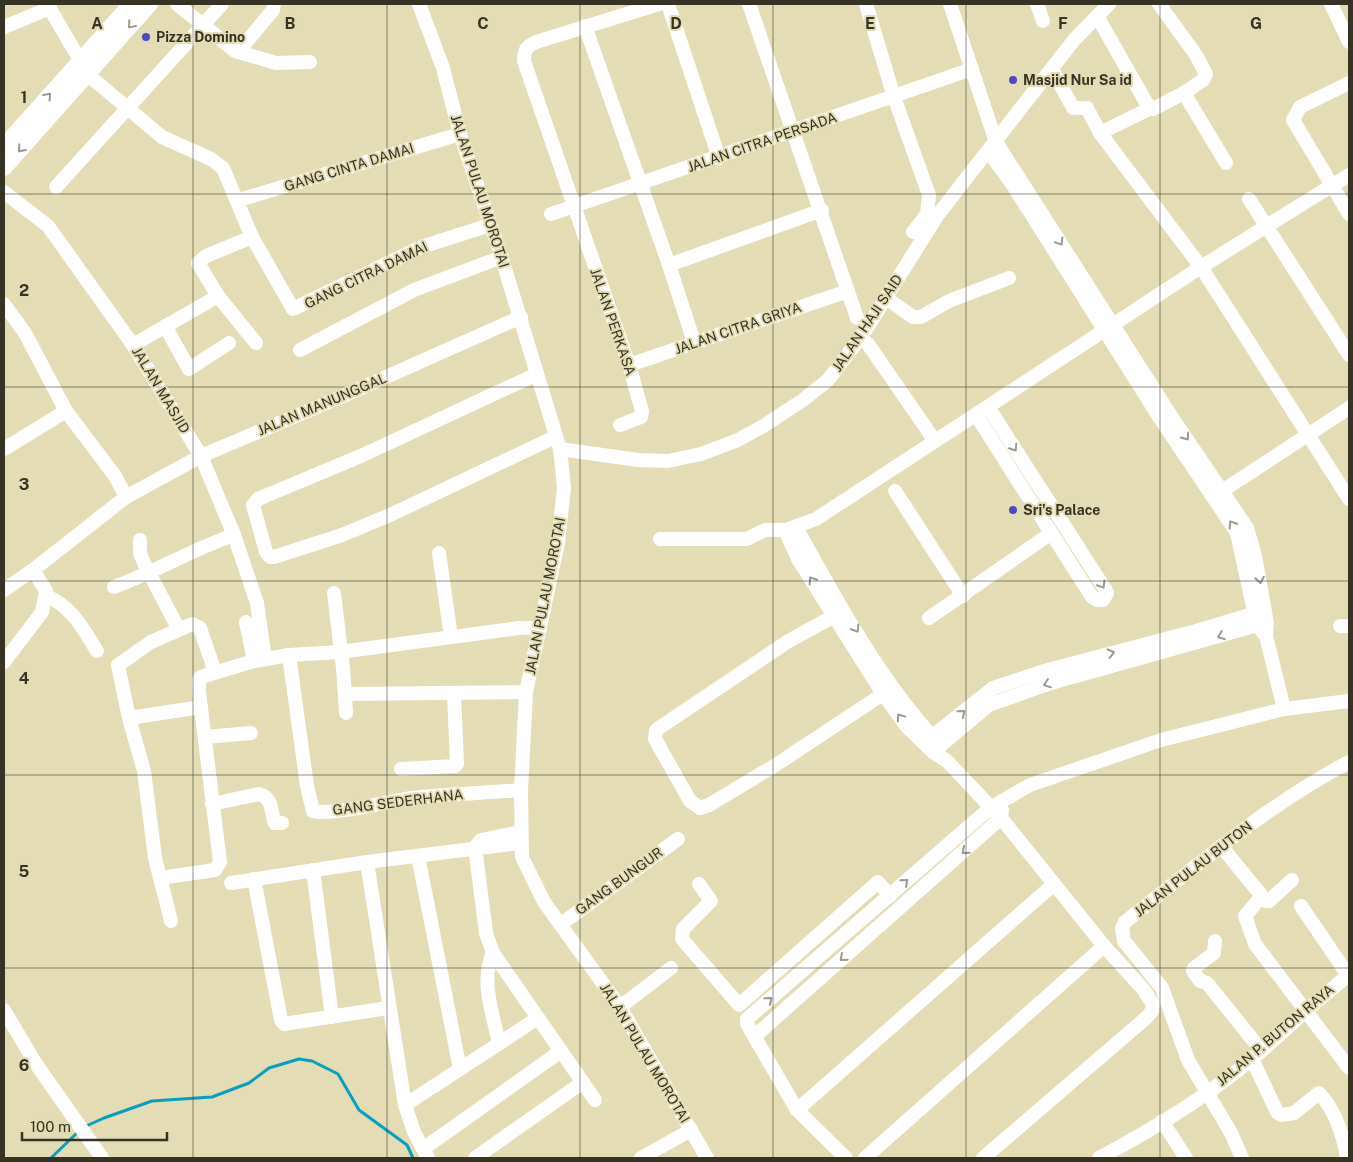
<svg xmlns="http://www.w3.org/2000/svg" width="1353" height="1162" font-family="'Public Sans',sans-serif">
  <style>
    .lines { fill: none; stroke-linecap: round; stroke-linejoin: round }
    .stream { stroke: #05a0c0; stroke-width: 3 }
    .minor { stroke: #fff; stroke-width: 14 }
    .major { stroke: #fff; stroke-width: 16 }
    .oneway { stroke: #9a9992 }
    .grid { fill: none; stroke: #363324; stroke-width: 1; stroke-opacity: 0.55 }
    .poi-dot { fill: #4e49c0; stroke: #e3dcb4; stroke-width: 2 }
    .labels { text-anchor: middle; dominant-baseline: central; stroke-width: 4; stroke-linejoin: round; paint-order: stroke }
    .poi-label { font-size: 14px; font-weight: bold; fill: #363324; stroke: #e3dcb4; text-anchor: start }
    .street-label { font-size: 14px; fill: #363324; stroke: #e3dcb4 }
    .grid-label { font-size: 16px; text-anchor: middle; font-weight: bold; fill: #363324; stroke: #e3dcb4; stroke-width: 4; stroke-linejoin: round; paint-order: stroke }
  </style>
  <rect width="100%" height="100%" fill="#e3dcb4"/>
  <g class="lines">
    <g class="stream">
      <path d="M84 1127 104 1118 152 1101 212 1097 249 1083 269 1068 299 1059 312 1061 338 1074 359 1110 407 1145 413 1158"/>
      <path d="M51 1158 79 1131"/>
    </g>
    <g class="minor">
      <path d="M47 4 80 60"/>
      <path d="M177 4 235 51 276 63 310 62"/>
      <path d="M419 4 443 68 460 134 499 249 560 449 564 488 558 543 526 692 521 790 522 857 544 902 620 1007 707 1158"/>
      <path d="M668 4 719 158"/>
      <path d="M749 4 857 318"/>
      <path d="M866 4 894 97 929 195 927 214 913 232"/>
      <path d="M950 4 996 142 1173 419 1247 528 1255 556 1267 623 1266 636 1284 709"/>
      <path d="M1037 4 1043 21"/>
      <path d="M1159 4 1196 55 1206 74 1203 80 1184 93"/>
      <path d="M1331 4 1349 42"/>
      <path d="M1097 16 1147 104 1153 109 1184 93 1226 163"/>
      <path d="M585 26 669 265 694 342"/>
      <path d="M4 27 50 8"/>
      <path d="M238 52 273 10 274 4"/>
      <path d="M1052 69 1073 108H1087L1100 133 1151 108"/>
      <path d="M87 74 162 137 211 159 223 168 252 237 293 309 421 247 490 225"/>
      <path d="M1349 83 1300 107 1293 120 1349 214"/>
      <path d="M1100 133 1201 267 1349 499"/>
      <path d="M988 151 1011 182 1156 412 1237 533 1257 625 1266 636"/>
      <path d="M56 187 222 4"/>
      <path d="M4 192 48 226 133 345 201 456 234 535 257 603 265 659"/>
      <path d="M1249 199 1349 355"/>
      <path d="M239 200 460 134"/>
      <path d="M551 214 972 69"/>
      <path d="M669 265 822 210"/>
      <path d="M218 296 256 343"/>
      <path d="M886 298 913 317H921L949 301 1009 278"/>
      <path d="M4 304 25 333 66 411 115 476 126 497"/>
      <path d="M165 326 189 369 229 343"/>
      <path d="M868 344 935 441"/>
      <path d="M133 345 218 296 198 263 206 256 252 237"/>
      <path d="M300 350 414 290 502 257"/>
      <path d="M629 365 848 291"/>
      <path d="M537 374 363 455 258 499 253 505 266 552 270 557H274L342 535 390 515 555 437"/>
      <path d="M976 415 1092 597 1097 600H1103L1107 593 1105 589 988 407"/>
      <path d="M620 425 641 417 642 411 629 365 524 61C524 50 526 47 536 42L659 4"/>
      <path d="M4 449 66 411"/>
      <path d="M560 449 638 460 668 461 701 454 738 440 765 425 803 400 828 380 863 334 937 216 1074 40 1109 4"/>
      <path d="M895 491 963 596"/>
      <path d="M1216 495 1349 408"/>
      <path d="M796 527C836 600 881 682 938 743"/>
      <path d="M785 530 798 559 883 694 907 727 933 752 947 761 1001 818 1104 946 1143 989 1153 1004 1152 1011 1146 1018 983 1158"/>
      <path d="M660 539H747L765 530H785L816 519 1201 267 1349 175"/>
      <path d="M140 540V553L144 563 178 628"/>
      <path d="M439 553 451 637"/>
      <path d="M114 587C155 572 193 549 234 535"/>
      <path d="M4 590 33 570 126 497 201 456 350 393 521 317"/>
      <path d="M334 593 343 668 346 713"/>
      <path d="M46 596C71 605 84 630 97 651"/>
      <path d="M834 616 787 642 656 730 655 739 690 801 700 808 709 805 774 766 883 694"/>
      <path d="M929 618 1050 534"/>
      <path d="M246 622 254 661"/>
      <path d="M1340 626H1349"/>
      <path d="M289 655 307 786 313 811C331 816 389 801 411 798 448 794 484 793 521 790"/>
      <path d="M4 662 42 612 46 591 33 570"/>
      <path d="M346 694 526 692"/>
      <path d="M129 718 201 707"/>
      <path d="M205 737 251 733"/>
      <path d="M924 743 993 688 1044 671 1196 631 1263 611"/>
      <path d="M933 752 989 705 1051 683 1265 623"/>
      <path d="M401 769 455 766 457 764 454 694"/>
      <path d="M212 804 259 794C272 797 271 810 274 821L275 823H282"/>
      <path d="M521 832 481 840 475 847 486 933 493 953 595 1100"/>
      <path d="M1221 846 1266 901H1269L1292 880"/>
      <path d="M418 856 460 1069"/>
      <path d="M367 862 405 1105 414 1132 428 1158"/>
      <path d="M313 870 332 1017"/>
      <path d="M160 878 215 870 220 862 199 692V680L201 677 254 661 289 655 340 652 519 628H540"/>
      <path d="M254 879 281 1020 284 1024 388 1008"/>
      <path d="M231 883 367 862 520 843"/>
      <path d="M699 884 711 901 683 929 682 939 739 1005 878 882 890 896"/>
      <path d="M1261 897 1245 916 1255 944 1349 1068"/>
      <path d="M1301 906 1348 975"/>
      <path d="M171 921 155 858 144 771 129 718 118 665 151 642 192 624 200 628 215 672"/>
      <path d="M561 924 678 839"/>
      <path d="M1215 941 1214 953 1194 968 1193 971 1200 981 1207 983 1261 1050"/>
      <path d="M493 953C480 981 493 1014 499 1043"/>
      <path d="M620 1007 671 968"/>
      <path d="M4 1010 36 1064 102 1158"/>
      <path d="M755 1036 1001 818 1002 810"/>
      <path d="M1252 1059 1277 1112 1281 1115 1294 1113 1319 1093C1336 1111 1343 1134 1347 1158"/>
      <path d="M405 1105 538 1018"/>
      <path d="M797 1110 1054 884"/>
      <path d="M1162 1121 1186 1158"/>
      <path d="M423 1149 561 1051"/>
      <path d="M475 1158 583 1082"/>
      <path d="M641 1158 691 1130"/>
      <path d="M846 1158 797 1110 747 1024V1019L990 808 1030 785 1161 740 1284 709 1349 701"/>
      <path d="M865 1158 1104 946"/>
      <path d="M1099 1158C1152 1130 1205 1098 1252 1059 1285 1031 1315 1001 1349 975"/>
      <path d="M1242 1158 1231 1133 1188 1060 1162 988 1124 941 1122 928 1125 922C1198 865 1267 805 1349 762"/>
    </g>
    <g class="major">
      <path d="M4 146 131 4"/>
      <path d="M4 168 150 4"/>
    </g>
  </g>
  <defs><path id="oneway-chevron" d="M-2-3.5L2.5 0L-2 3.5" fill="none" stroke-width="1.6" stroke-linecap="round" stroke-linejoin="round" transform="scale(1.25)"/></defs>
  <g class="oneway">
    <use href="#oneway-chevron" transform="translate(131 25) rotate(131)"/>
    <use href="#oneway-chevron" transform="translate(48 96) rotate(-48)"/>
    <use href="#oneway-chevron" transform="translate(21 149) rotate(132)"/>
    <use href="#oneway-chevron" transform="translate(1060 242) rotate(57)"/>
    <use href="#oneway-chevron" transform="translate(1186 437) rotate(55)"/>
    <use href="#oneway-chevron" transform="translate(1014 448) rotate(57)"/>
    <use href="#oneway-chevron" transform="translate(1232 524) rotate(-122)"/>
    <use href="#oneway-chevron" transform="translate(812 580) rotate(-122)"/>
    <use href="#oneway-chevron" transform="translate(1260 580) rotate(80)"/>
    <use href="#oneway-chevron" transform="translate(1102 585) rotate(58)"/>
    <use href="#oneway-chevron" transform="translate(856 629) rotate(58)"/>
    <use href="#oneway-chevron" transform="translate(1221 636) rotate(159)"/>
    <use href="#oneway-chevron" transform="translate(1111 653) rotate(-14)"/>
    <use href="#oneway-chevron" transform="translate(1047 684) rotate(161)"/>
    <use href="#oneway-chevron" transform="translate(962 713) rotate(-39)"/>
    <use href="#oneway-chevron" transform="translate(900 717) rotate(-125)"/>
    <use href="#oneway-chevron" transform="translate(965 851) rotate(139)"/>
    <use href="#oneway-chevron" transform="translate(905 882) rotate(-41)"/>
    <use href="#oneway-chevron" transform="translate(843 958) rotate(139)"/>
    <use href="#oneway-chevron" transform="translate(769 1000) rotate(-41)"/>
  </g>
  <path class="grid" d="M193 4V1158M387 4V1158M580 4V1158M773 4V1158M966 4V1158M1160 4V1158M4 194H1349M4 387H1349M4 581H1349M4 775H1349M4 968H1349"/>
  <g class="poi-dot">
    <circle cx="146" cy="37" r="5"/>
    <circle cx="1013" cy="80" r="5"/>
    <circle cx="1013" cy="510" r="5"/>
  </g>
  <g class="labels">
    <g class="poi-label">
      <text x="156" y="37">Pizza Domino</text>
      <text x="1023" y="80">Masjid Nur Sa id</text>
      <text x="1023" y="510">Sri's Palace</text>
    </g>
    <g class="street-label">
      <text transform="translate(762 142) rotate(-19)">JALAN CITRA PERSADA</text>
      <text transform="translate(349 167) rotate(-17)">GANG CINTA DAMAI</text>
      <text transform="translate(480 191) rotate(72)">JALAN PULAU MOROTAI</text>
      <text transform="translate(366 275) rotate(-26)">GANG CITRA DAMAI</text>
      <text transform="translate(613 322) rotate(71)">JALAN PERKASA</text>
      <text transform="translate(867 323) rotate(-56)">JALAN HAJI SAID</text>
      <text transform="translate(738 328) rotate(-19)">JALAN CITRA GRIYA</text>
      <text transform="translate(161 390) rotate(59)">JALAN MASJID</text>
      <text transform="translate(322 404) rotate(-23)">JALAN MANUNGGAL</text>
      <text transform="translate(545 596) rotate(-79)">JALAN PULAU MOROTAI</text>
      <text transform="translate(398 802) rotate(-7)">GANG SEDERHANA</text>
      <text transform="translate(1193 869) rotate(-38)">JALAN PULAU BUTON</text>
      <text transform="translate(619 881) rotate(-36)">GANG BUNGUR</text>
      <text transform="translate(1275 1035) rotate(-40)">JALAN P. BUTON RAYA</text>
      <text transform="translate(645 1053) rotate(59)">JALAN PULAU MOROTAI</text>
    </g>
  </g>
  <g class="grid-label">
    <text x="97" y="29">A</text>
    <text x="290" y="29">B</text>
    <text x="483" y="29">C</text>
    <text x="676" y="29">D</text>
    <text x="870" y="29">E</text>
    <text x="1063" y="29">F</text>
    <text x="1256" y="29">G</text>
    <text x="24" y="103">1</text>
    <text x="24" y="296">2</text>
    <text x="24" y="490">3</text>
    <text x="24" y="684">4</text>
    <text x="24" y="877">5</text>
    <text x="24" y="1071">6</text>
  </g>
  <rect width="1353" height="1162" fill="none" stroke="#363324" stroke-width="10"/>
  <path d="M22 1132v8h145v-8" fill="none" stroke="#363324" stroke-width="2.5"/>
  <text x="30" y="1132" font-size="15" fill="#363324" stroke="#e3dcb4" stroke-width="4" paint-order="stroke">100 m</text>
</svg>
